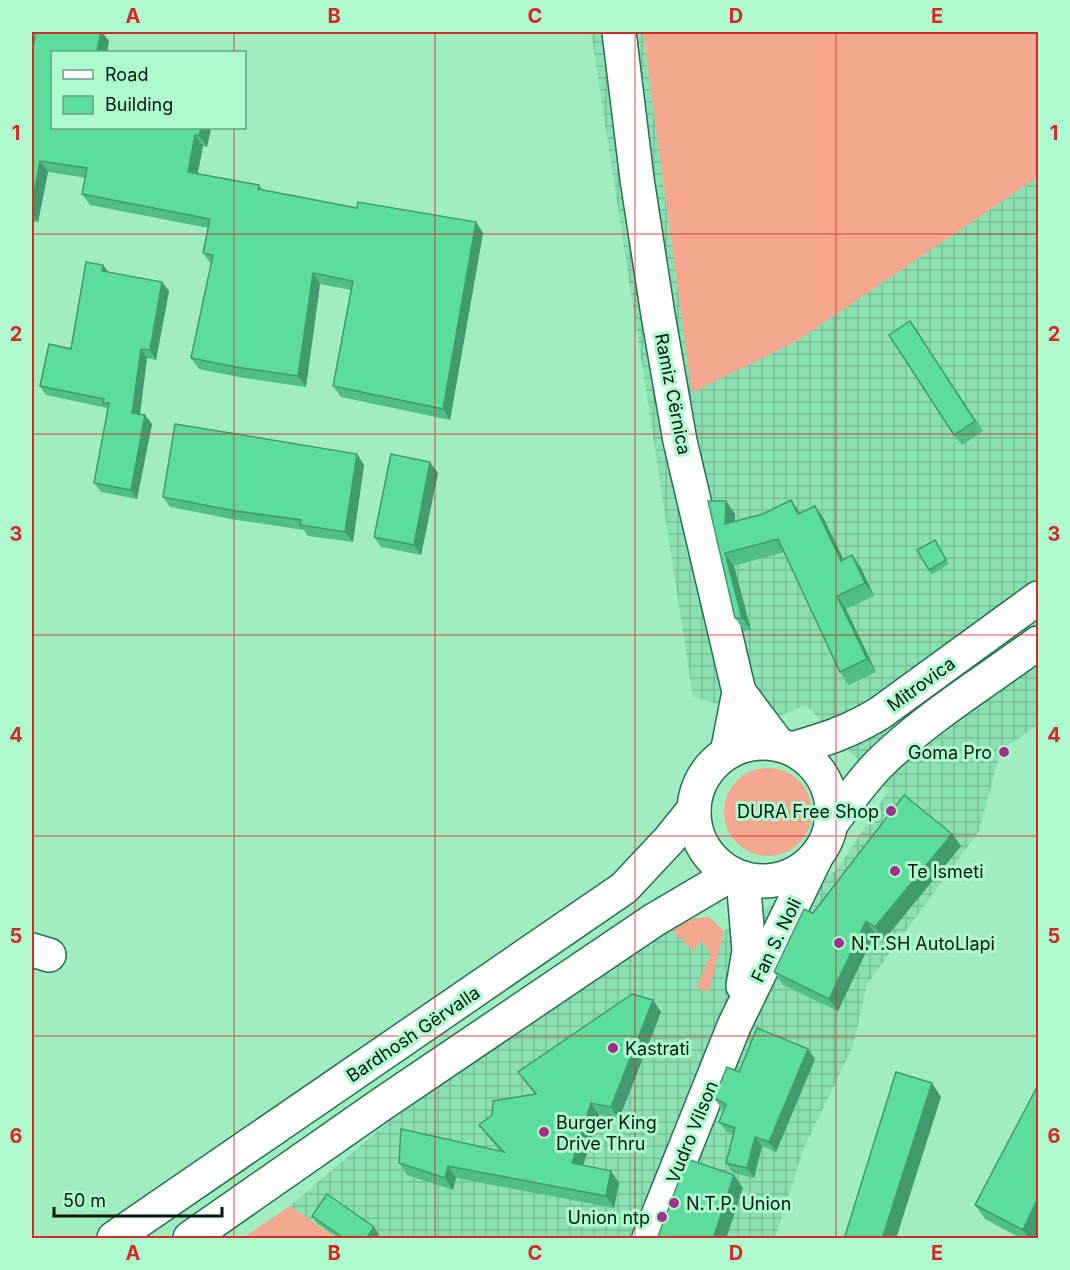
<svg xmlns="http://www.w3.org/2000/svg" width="1070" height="1270" font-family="Inter,sans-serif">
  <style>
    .industrial { fill: url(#industrial-grid) }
    .grass { fill: #f4a890 }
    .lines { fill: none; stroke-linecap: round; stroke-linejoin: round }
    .minor-casing { stroke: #23724d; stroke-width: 36 }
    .major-casing { stroke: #23724d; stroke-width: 36 }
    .highway-casing { stroke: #23724d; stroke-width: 36 }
    .minor { stroke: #fff; stroke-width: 33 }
    .major { stroke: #fff; stroke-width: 33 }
    .highway { stroke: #fff; stroke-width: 33 }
    .wall { fill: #50be87 }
    .shaded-wall { fill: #419b6e }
    .building { fill: #5ddd9d; stroke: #419b6e; stroke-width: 1.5 }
    .grid { fill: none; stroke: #d62828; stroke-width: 1.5; stroke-opacity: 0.55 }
    .poi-dot { fill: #a32e88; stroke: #adfbce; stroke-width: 2 }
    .labels { text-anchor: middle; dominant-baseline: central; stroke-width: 6; stroke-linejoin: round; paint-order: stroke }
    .street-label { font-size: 18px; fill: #001b0c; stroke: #adfbce }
    .poi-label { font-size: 18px; fill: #001b0c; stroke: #adfbce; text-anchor: start }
    .neatline { fill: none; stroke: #d62828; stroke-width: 2 }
    .grid-label { font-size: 20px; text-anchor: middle; font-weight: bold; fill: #d62828 }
  </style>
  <defs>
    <pattern id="industrial-grid" width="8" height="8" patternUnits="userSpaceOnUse" patternTransform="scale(1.5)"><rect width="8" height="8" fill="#8ce1b3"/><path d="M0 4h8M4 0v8" fill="none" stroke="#77c099"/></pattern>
  </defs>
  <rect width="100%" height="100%" fill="#a0edc1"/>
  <path class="industrial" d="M591 32H643L692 392 797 341 1038 177V725L1001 750 979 831 867 984 853 1046 803 1150 775 1238H336L290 1206 413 1101 679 920 709 917 724 931 837 870 888 791 806 705 772 719 693 697Z"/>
  <g class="grass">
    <path d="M643 32H1038V177L797 341 692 393Z"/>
    <circle cx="768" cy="812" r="44"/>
    <path d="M709 917 724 931 709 991 696 989 711 953 701 941 693 951 669 927 679 920Z"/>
    <path d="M290 1206 336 1238H243Z"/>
  </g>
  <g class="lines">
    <defs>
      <g id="minor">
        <path d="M619 32 637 179 658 315 680 441 739 692 727 753"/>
        <path d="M739 692 778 744"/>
        <path d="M32 950 49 955"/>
      </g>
      <g id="major">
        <path d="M743 878 749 951 743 986"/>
        <path d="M649 1238 734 1026 817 855"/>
      </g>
      <g id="highway">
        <circle cx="763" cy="812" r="69"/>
        <path d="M792 749C826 739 849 732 880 713L1038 598"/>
        <path d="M831 824C847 803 861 782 880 763 927 717 985 682 1038 643"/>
        <path d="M114 1238 624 888 669 840 694 809"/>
        <path d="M190 1238 382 1104 654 920 732 874"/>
      </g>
    </defs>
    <use href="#minor" class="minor-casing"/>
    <use href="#major" class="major-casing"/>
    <use href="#highway" class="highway-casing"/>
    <use href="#minor" class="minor"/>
    <use href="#major" class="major"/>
    <use href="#highway" class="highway"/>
  </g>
  <g class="wall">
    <path d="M109 41 107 52 211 128 207 147 203 146 197 173 259 185 263 190 357 208 476 222 483 233 450 420 341 397 333 386 351 290 320 284 306 387 244 378 199 369 191 358 211 264 203 253 208 228 90 205 82 194 86 178 48 172 38 222 32 221V53Z"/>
    <path d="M108 272 169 291 156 360 147 358 140 414 152 424 137 499 101 492 94 483 108 410 107 408 46 395 40 386 71 349Z"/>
    <path d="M910 321 983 431 962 445 954 435Z"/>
    <path d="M357 454 364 465 353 542 308 536 304 530 237 520 170 507 163 497Z"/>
    <path d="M438 473 421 555 381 547 374 537Z"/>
    <path d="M708 501H726L735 514V522L801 513 815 506 824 519 843 559 852 555 861 568 874 596 846 609 876 672 849 685 840 672 784 552 734 566 751 630 744 631 735 618Z"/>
    <path d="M935 540 949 564 932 574 929 570Z"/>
    <path d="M952 834 961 846 884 940 875 933 838 1011 783 985 774 972 813 913Z"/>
    <path d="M661 1012 619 1119 599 1115 583 1166 619 1183 614 1208 456 1178 453 1190 407 1175 399 1163 501 1152 488 1137 479 1125 535 1094 518 1072Z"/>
    <path d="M815 1059 776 1152 762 1146 754 1178 733 1173 726 1163 733 1135 726 1131 719 1122 724 1109 721 1108 714 1098 739 1072Z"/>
    <path d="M975 1205 1038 1232 1035 1239H1022L985 1219Z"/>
    <path d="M312 1216 374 1227 379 1235 376 1239H340L317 1223Z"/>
  </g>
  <g class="shaded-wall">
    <path d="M101 32H102L109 41 107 52 97 51Z"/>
    <path d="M201 128H211L207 147 199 136Z"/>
    <path d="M195 135 203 146 196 183 188 172Z"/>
    <path d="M40 161 48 172 38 222 32 213V204Z"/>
    <path d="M476 222 483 233 450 420 443 409Z"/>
    <path d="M103 265 110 274 102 271Z"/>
    <path d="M313 273 320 284 306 387 298 376Z"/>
    <path d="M162 282 169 291 156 360 150 350Z"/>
    <path d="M141 349 147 358 139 422 132 413Z"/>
    <path d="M145 415 152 424 137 499 131 490Z"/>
    <path d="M357 454 364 465 353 542 345 532Z"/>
    <path d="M430 462 438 473 421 555 414 545Z"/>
    <path d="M791 500 800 513 807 527 798 514Z"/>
    <path d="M726 501 735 514 734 537 725 524Z"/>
    <path d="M815 506 824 519 850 573 841 561Z"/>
    <path d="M725 553 734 566 751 630 742 618Z"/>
    <path d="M852 555 861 568 874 596 865 583Z"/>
    <path d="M837 596 846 609 876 672 867 659Z"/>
    <path d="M952 834 961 846 884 940 875 927Z"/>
    <path d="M866 921 875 933 838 1011 829 999Z"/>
    <path d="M653 1000 661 1012 619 1119 611 1107Z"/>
    <path d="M808 1049 815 1059 776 1152 769 1142Z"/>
    <path d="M932 1083 941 1097 896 1239H882Z"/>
    <path d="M591 1103 599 1115 580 1175 572 1163Z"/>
    <path d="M755 1137 762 1146 754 1178 747 1168Z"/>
    <path d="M448 1166 456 1178 453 1190 445 1178Z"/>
    <path d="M611 1171 619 1183 614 1208 606 1196Z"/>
    <path d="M734 1175 743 1188 726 1239H713Z"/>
    <path d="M1038 1198V1232L1035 1239H1029L1023 1230Z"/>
    <path d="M374 1227 379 1235 376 1239H366Z"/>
  </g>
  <g class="building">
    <path d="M36 32H101L97 51 104 52H52V128H201L199 136 195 135 188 172 259 185 258 189 357 208 358 202 476 222 443 409 333 386 353 281 313 273 298 376 236 367 191 358 213 255 203 253 210 219 82 194 87 168 40 161 32 204V53Z"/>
    <path d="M86 262 103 265 102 271 162 282 150 350 141 349 132 413 145 415 131 490 94 483 109 403H103L104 399 40 386 49 344 71 349Z"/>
    <path d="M910 321 975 421 954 435 889 335Z"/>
    <path d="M175 424 357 454 345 532 300 525 301 520 230 510 163 497Z"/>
    <path d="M391 454 430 462 414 545 374 537Z"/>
    <path d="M791 500 798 514 815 506 841 561 852 555 865 583 837 596 867 659 840 672 778 539 725 553 742 618H735L708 501H726L725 524 763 514Z"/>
    <path d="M935 540 946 560 929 570 917 550Z"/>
    <path d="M904 795 952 834 875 927 866 921 829 999 774 972 804 909 813 913Z"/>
    <path d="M632 994 653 1000 611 1107 591 1103 572 1163 611 1171 606 1196 448 1166 445 1178 399 1163 401 1129 504 1152 479 1125 492 1115 493 1101 536 1094 518 1072Z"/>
    <path d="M757 1028 808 1049 769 1142 755 1137 747 1168 726 1163 735 1128 719 1122 726 1104 714 1098 727 1067 739 1072Z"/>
    <path d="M896 1072 932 1083 882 1239H844Z"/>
    <path d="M1038 1085V1198L1023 1230 975 1205Z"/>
    <path d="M687 1159 734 1175 713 1239H657Z"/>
    <path d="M327 1194 374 1227 366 1239H345L312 1216Z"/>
  </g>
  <path class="grid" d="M234 32V52M435 32V1238M635 32V1238M836 32V1238M234 128V1238M32 234H1038M32 434H1038M32 635H1038M32 836H1038M32 1036H1038"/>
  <g class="poi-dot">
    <circle cx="1004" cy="752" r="6"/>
    <circle cx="891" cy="811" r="6"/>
    <circle cx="895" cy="871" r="6"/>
    <circle cx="839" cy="943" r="6"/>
    <circle cx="613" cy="1048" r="6"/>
    <circle cx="544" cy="1132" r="6"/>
    <circle cx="674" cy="1203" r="6"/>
    <circle cx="662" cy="1217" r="6"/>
  </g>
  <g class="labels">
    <g class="street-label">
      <text transform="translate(673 394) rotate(79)">Ramiz Cërnica</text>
      <text transform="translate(921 684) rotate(-36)">Mitrovica</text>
      <text transform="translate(776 940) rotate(-64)">Fan S. Noli</text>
      <text transform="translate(413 1034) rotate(-34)">Bardhosh Gërvalla</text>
      <text transform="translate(692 1132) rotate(-68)">Vudro Vilson</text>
    </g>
    <g class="poi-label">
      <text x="992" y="752" text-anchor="end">Goma Pro</text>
      <text x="879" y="811" text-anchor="end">DURA Free Shop</text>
      <text x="907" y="871">Te Ismeti</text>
      <text x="851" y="943">N.T.SH AutoLlapi</text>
      <text x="625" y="1048">Kastrati</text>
      <text x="556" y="1122">Burger King<tspan x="556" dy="21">Drive Thru</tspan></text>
      <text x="686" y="1203">N.T.P. Union</text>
      <text x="650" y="1217" text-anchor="end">Union ntp</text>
    </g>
  </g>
  <rect width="1070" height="1270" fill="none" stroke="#adfbce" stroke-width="66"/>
  <rect x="51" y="51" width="195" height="78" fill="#adfbce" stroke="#68a180" stroke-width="1.5"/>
  <rect x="63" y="70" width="30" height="9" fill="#ffffff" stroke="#68a180" stroke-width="1.5"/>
  <text x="105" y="81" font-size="18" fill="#001b0c">Road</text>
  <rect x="63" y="96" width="30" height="18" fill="#5ddd9d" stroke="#68a180" stroke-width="1.5"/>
  <text x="105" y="111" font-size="18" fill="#001b0c">Building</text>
  <path d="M54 1207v9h168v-9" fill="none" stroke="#001b0c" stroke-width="3"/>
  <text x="63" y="1207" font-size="18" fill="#001b0c" stroke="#adfbce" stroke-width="4.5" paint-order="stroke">50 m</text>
  <rect x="33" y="33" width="1004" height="1204" class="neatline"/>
  <g class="grid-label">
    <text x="133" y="23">A</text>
    <text x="334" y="23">B</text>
    <text x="535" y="23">C</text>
    <text x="736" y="23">D</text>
    <text x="937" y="23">E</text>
    <text x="16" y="140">1</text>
    <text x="1054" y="140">1</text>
    <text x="16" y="341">2</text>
    <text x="1054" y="341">2</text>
    <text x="16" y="541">3</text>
    <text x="1054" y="541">3</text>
    <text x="16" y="742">4</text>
    <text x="1054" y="742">4</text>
    <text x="16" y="943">5</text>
    <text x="1054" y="943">5</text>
    <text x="16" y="1143">6</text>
    <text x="1054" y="1143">6</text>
    <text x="133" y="1260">A</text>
    <text x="334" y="1260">B</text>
    <text x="535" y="1260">C</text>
    <text x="736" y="1260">D</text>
    <text x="937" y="1260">E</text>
  </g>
</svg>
